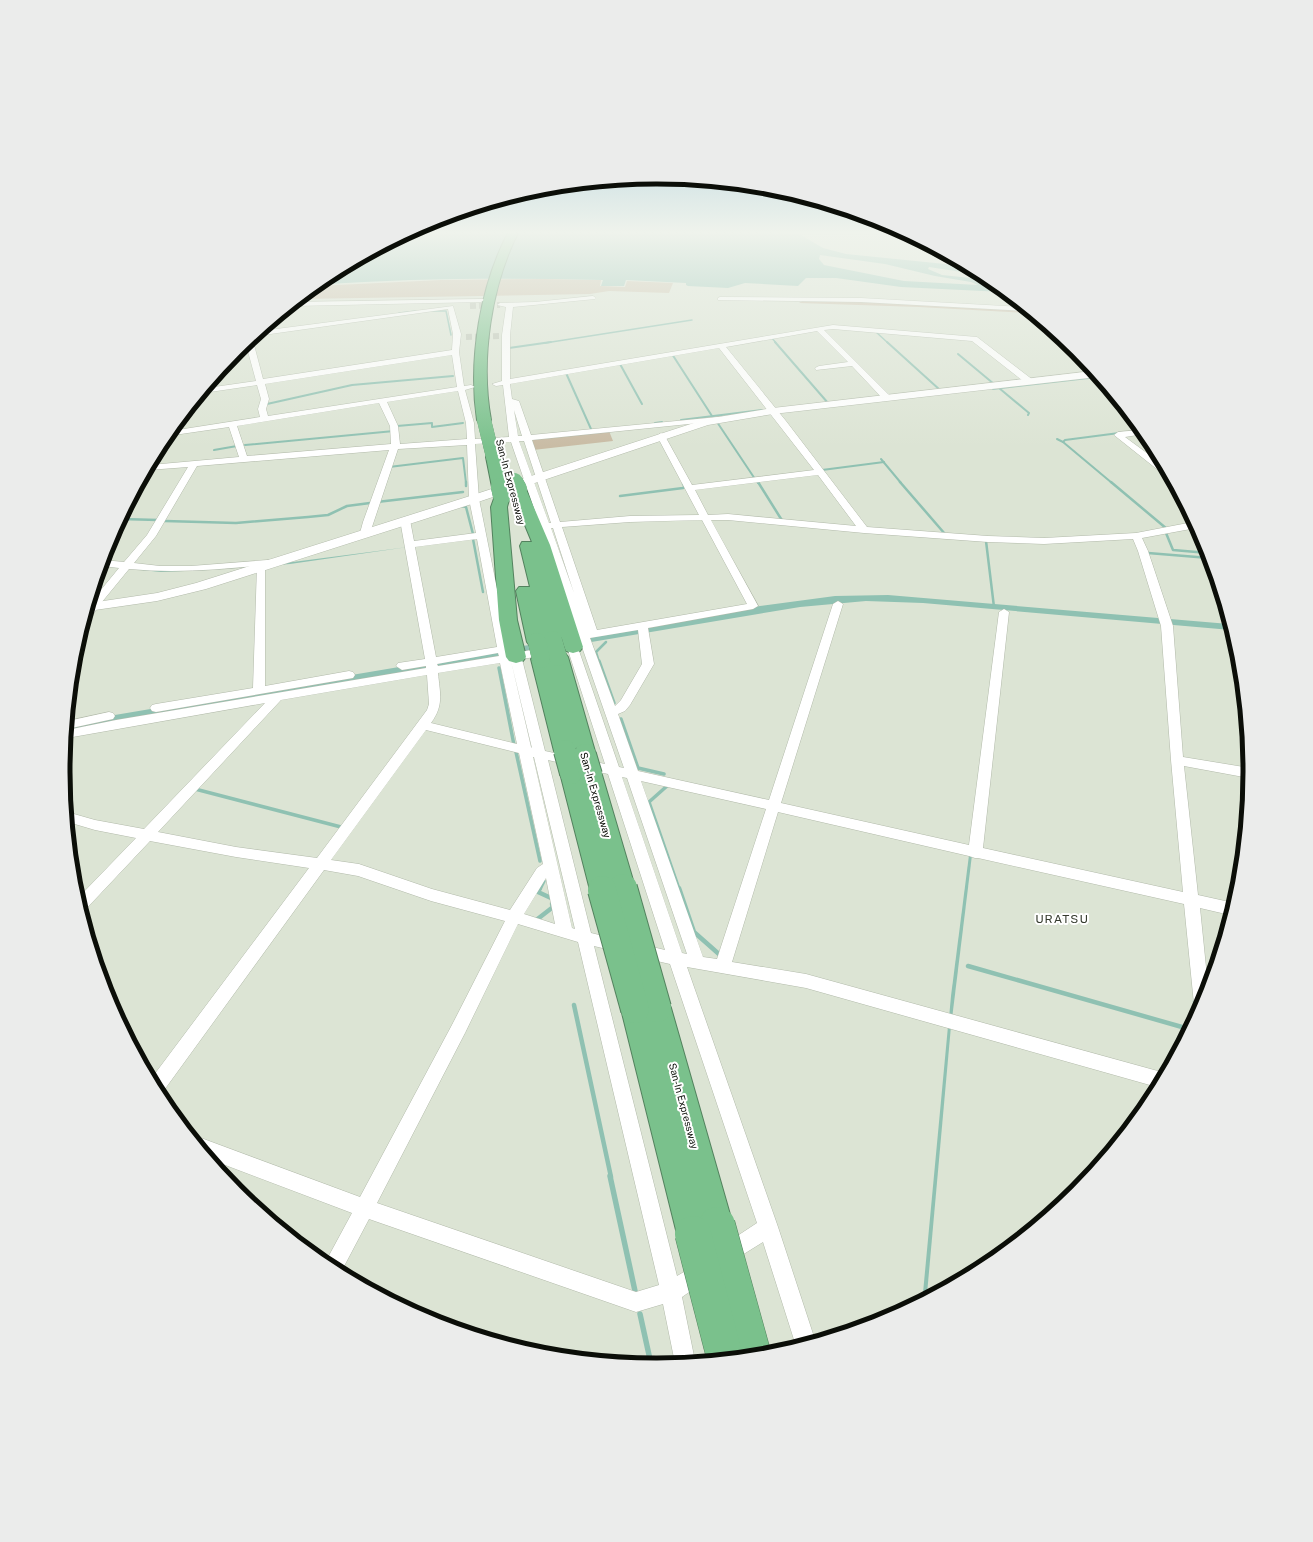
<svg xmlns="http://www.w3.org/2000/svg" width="1313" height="1542" font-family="'Public Sans',sans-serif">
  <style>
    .green { fill: #c9bca5 }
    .water { fill: #8fc1b2; fill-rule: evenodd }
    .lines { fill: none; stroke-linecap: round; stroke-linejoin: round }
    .stream-far5 { stroke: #8fc1b2; stroke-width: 1.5 }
    .stream-far4 { stroke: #8fc1b2; stroke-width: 2 }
    .stream-far3 { stroke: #8fc1b2; stroke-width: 2.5 }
    .stream-far2 { stroke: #8fc1b2; stroke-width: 3.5 }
    .stream-far1 { stroke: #8fc1b2; stroke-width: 4.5 }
    .stream { stroke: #8fc1b2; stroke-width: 5.5 }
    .minor-tunnel { stroke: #bdc4b5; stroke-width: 6; stroke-dasharray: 6 3; stroke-linecap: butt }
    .minor-casing { stroke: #b2baaa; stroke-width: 1 }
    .tertiary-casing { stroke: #b2baaa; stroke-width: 1 }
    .motorway-casing { stroke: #53825e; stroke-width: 2 }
    .minor { fill: #fff; fill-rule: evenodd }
    .tertiary { fill: #fff; fill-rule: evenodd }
    .motorway { fill: #7ac18c; fill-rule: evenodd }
    .motorway-bridge-far4-casing { stroke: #53825e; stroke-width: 14; stroke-linecap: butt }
    .motorway-bridge-far3-casing { stroke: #53825e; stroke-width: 18; stroke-linecap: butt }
    .motorway-bridge-far2-casing { stroke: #53825e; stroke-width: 24; stroke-linecap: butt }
    .motorway-bridge-far1-casing { stroke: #53825e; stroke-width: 30; stroke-linecap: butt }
    .motorway-bridge-casing { stroke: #53825e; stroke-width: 37; stroke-linecap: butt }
    .motorway-bridge-far4 { stroke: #7ac18c; stroke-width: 14 }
    .motorway-bridge-far3 { stroke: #7ac18c; stroke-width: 18 }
    .motorway-bridge-far2 { stroke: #7ac18c; stroke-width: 22 }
    .motorway-bridge-far1 { stroke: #7ac18c; stroke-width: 28 }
    .motorway-bridge { stroke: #7ac18c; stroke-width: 36 }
    .labels { text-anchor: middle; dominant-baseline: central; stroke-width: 4; stroke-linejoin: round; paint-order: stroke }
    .street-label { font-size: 10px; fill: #0b0e08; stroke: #fff }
    .quarter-label { font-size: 12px; letter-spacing: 1px; fill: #343a2d; stroke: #fff }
    .rim { fill: none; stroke: #0b0e08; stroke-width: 5 }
  </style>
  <rect width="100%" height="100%" fill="#dce4d4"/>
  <g class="green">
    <path d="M544 279 601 280 600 286 625 287 627 281 673 283 669 293 609 291 590 294 300 299 316 286 441 280Z"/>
    <path d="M804 300 941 304 1026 310 1029 313 919 307 799 303Z"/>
    <path d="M609 431 613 441 533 450 530 439Z"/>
  </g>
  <g class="water">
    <path d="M413 231H751L799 234 823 248 846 254 965 266 981 275 929 267 928 269 942 275 990 280 1003 292 901 287 836 278H806L798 286 745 283 728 288 688 286 686 285V283L626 280 624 286H601L603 280C508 278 412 278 318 285L327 277ZM820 255 885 264 935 276 971 282 978 285 904 281 824 265 819 259Z"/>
    <path d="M408 547 290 564 208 570 161 572 101 566C109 563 151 571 164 571 244 571 328 557 408 547Z"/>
    <path d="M888 595 1229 624 1231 630 923 603 866 601 800 607 101 724 67 732 68 725 103 717 760 606 835 596Z"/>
    <path d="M969 855H972L952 1019 949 1018 951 996Z"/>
    <path d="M948 1026H951L927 1294 923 1293Z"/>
  </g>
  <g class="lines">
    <g class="stream-far5">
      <path d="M427 311H446L451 335"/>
      <path d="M399 313 416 311"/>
      <path d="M876 332 888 343"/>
      <path d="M772 338 776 343"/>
      <path d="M545 343 692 320"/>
    </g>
    <g class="stream-far4">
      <path d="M775 342 828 403"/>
      <path d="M887 342 940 390"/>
      <path d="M509 348 551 342"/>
      <path d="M672 354 712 416"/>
      <path d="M958 354 994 384"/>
      <path d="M620 364 642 404"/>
      <path d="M566 373 591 429"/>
      <path d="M999 388 1029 413 1028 415"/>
      <path d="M993 389 1097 377"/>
      <path d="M267 404 352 385 453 376"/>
      <path d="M681 420 762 410"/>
      <path d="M719 421 717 422 755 479"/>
      <path d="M655 423 662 422"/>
      <path d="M397 428V426L432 423V427L463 423"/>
      <path d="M1057 439 1063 442 1065 440 1119 433"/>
      <path d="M1063 442 1112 483"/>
      <path d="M245 445 394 431"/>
      <path d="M214 450 237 446"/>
      <path d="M881 459 901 483"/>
      <path d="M389 467 463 458 466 483"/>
      <path d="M822 470 884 462"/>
      <path d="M757 481 758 483"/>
    </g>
    <g class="stream-far3">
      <path d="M466 482V486"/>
      <path d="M758 482 783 522"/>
      <path d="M900 482 945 534"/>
      <path d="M1111 482 1167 529"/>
      <path d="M620 496 683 488 685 486 683 484"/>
      <path d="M377 502 463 492"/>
      <path d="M461 506 466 507 473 534"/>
      <path d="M121 519 158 520"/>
      <path d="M165 521 236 523 308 517 328 515 347 506 370 503"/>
      <path d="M1166 533 1173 550 1208 553"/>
      <path d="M470 538 473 539 483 592"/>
      <path d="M986 541 994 607"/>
      <path d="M1148 553 1209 558"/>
      <path d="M599 662 596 652 606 642"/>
    </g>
    <g class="stream-far2">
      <path d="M599 661 614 703"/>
      <path d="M499 668 514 745"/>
      <path d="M621 719 638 768 664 774"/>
      <path d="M516 752 540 861"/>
      <path d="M667 786 649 802 679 889"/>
      <path d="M195 789 341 827"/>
      <path d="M540 889 544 881"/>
    </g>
    <g class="stream-far1">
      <path d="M540 888 538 892 551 898"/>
      <path d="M679 888 694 932 720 955 721 953"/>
      <path d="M535 921 553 907 552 904"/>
      <path d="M968 966 1189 1029"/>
      <path d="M1195 1001 1196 1015"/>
      <path d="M574 1005 611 1177"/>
    </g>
    <g class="stream">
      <path d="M610 1176 635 1291"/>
      <path d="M640 1314 651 1364"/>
    </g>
    <g class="minor-tunnel">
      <path d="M470 306 500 305"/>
      <path d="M466 337 499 336"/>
    </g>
    <defs>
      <g id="minor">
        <path d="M593 296 596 298 595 299 513 307 510 335V379L833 325 977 337 1033 380V384H1027L972 341 833 329 824 330 890 396 891 398 887 400H884L852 366 816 370 815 368 819 366 848 362 817 331 726 347 786 421 867 527 988 536 1044 538 1136 533 1193 522 1196 528 1142 538 1148 551 1173 626 1183 757 1250 768 1249 778 1184 766 1198 895 1234 903 1230 915 1200 908 1208 987 1199 1010 1194 1004 1184 904 978 858H975L969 856 778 812 732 962 806 974 1165 1073 1157 1087 806 988 687 967 778 1227 815 1340 796 1346 763 1242 726 1265 719 1262 716 1255 719 1248 757 1223 670 964 635 956 632 951 635 946 640 944 665 950 608 774 548 760 591 933 624 941 627 946 624 951 619 952 594 946 677 1276 701 1262 708 1265 711 1272 708 1279 682 1297 695 1361 675 1363 663 1304 636 1312 369 1219 341 1272 325 1263 352 1213 212 1160 195 1140 201 1138 360 1197 453 1023 505 921 431 901 358 876 324 870 162 1093 159 1094 151 1079 309 868 236 857 150 841 85 910 82 911 78 898 136 838 95 830 68 822 67 812 95 820 144 829 265 703 67 738V730L116 720 426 668V666L402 670 396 666 398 663 425 659 400 520 405 517 410 520 414 541 476 533 469 499 467 445 398 449 370 533 365 536 360 533 363 522 389 450 197 466 156 536 134 563 160 566H191L280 559 281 561 280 563 265 565V686L349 671 353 672 355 675 353 678 156 712 152 711 150 708 152 705 156 704 253 688 257 566C213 570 172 573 129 569L97 608 90 620 85 621 91 602 119 568 102 566 103 560 124 562 147 535 188 467 148 470 150 465 239 457 229 427 167 436 171 431 260 417 258 409 261 399 257 385 203 393 207 388 256 381 246 344 251 339 253 341 263 379 452 350 453 334 448 309 256 336 261 331 453 306 461 334 459 352 464 386 471 385 475 387 465 390 474 423 475 439 509 437 503 385 496 386 492 384 502 381V335L506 307 497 305 500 303 535 302ZM719 348 814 470 692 485 665 436 661 433 657 436 699 515 630 516 560 522 532 440 718 421 722 419 718 417 531 435 519 401 512 399 510 384ZM452 355 457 387 268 416 266 409 269 399 265 384ZM458 391 466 423 467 439 400 444 398 426 387 402ZM379 403 390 426 391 444 247 456 237 426ZM514 410 522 436H518ZM519 441H524L551 523H549ZM511 442 624 768 619 767 577 645H569L567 647 605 764 545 751 522 659 547 655 553 651 547 647 510 654 479 499 475 444ZM818 475 856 526 728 514 708 515 695 490ZM702 520 747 604 597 630 562 527 630 522ZM711 520H728L864 533 988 542 1044 544 1133 539 1138 551 1161 626 1171 760 1183 892 983 848 1009 612 1004 609 999 612 969 845 781 803 843 604 838 601 833 604 769 800 638 771 618 714 625 711 630 705 654 664 648 628 753 609 758 606ZM551 528H553L574 593ZM477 539 497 647 436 657 415 547ZM638 630 642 664 621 700 615 706 590 638ZM498 653 499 656 438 666 437 664ZM511 661 532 748 531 747ZM500 663 517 744 431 723C444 705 440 694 438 673ZM427 675 429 704 427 710 317 858 236 847 158 832 281 700ZM426 730 519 753 543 864 537 868 510 910 432 889 359 864 331 860ZM533 757H534L575 929 572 928ZM622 777 627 778 687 954 682 953ZM641 781 766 809 717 959 703 957ZM546 878 555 924 524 914ZM518 924 578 942 659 1285 636 1292 377 1203 465 1033Z"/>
        <path d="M720 297 861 298 1022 307 1027 311 861 302 718 300V298Z"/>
        <path d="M483 299 484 300 481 302 293 306 297 302Z"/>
        <path d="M1140 430 1144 434 1125 437 1163 465 1168 474H1163L1114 435 1118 432Z"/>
        <path d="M109 712 113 713 115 716 113 719 67 729 68 721Z"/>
      </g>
      <path id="tertiary" d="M1093 371 1097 377 773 414 708 425 478 502 206 589 157 601 88 611 90 603 157 593 196 583 470 496 706 419 773 408Z"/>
      <g id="motorway">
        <path d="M509 231H519C491 285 480 360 491 420L489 423H479L477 420C468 360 480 285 509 231Z"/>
        <path d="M493 453 498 454 500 457 508 487 505 490H495L492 487 486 457 488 454Z"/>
        <path d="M518 484 523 486 526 489 550 545 583 647 580 651 573 653 566 651 562 641 560 644 553 646 546 643 544 646 537 648 530 646 527 642 516 591 519 587H530L520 546 522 542H532L510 489 513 486Z"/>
        <path d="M502 491 508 493 510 496 507 507 517 620 526 657 523 661 516 663 509 661 506 657 499 620 491 507 496 493Z"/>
        <path d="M558 651 565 653 568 657 596 755 593 760 585 763 577 760 574 754 573 756 565 758 557 756 554 751 531 659 534 655 541 653 549 656 551 653Z"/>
        <path d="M571 765 579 767 582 772 583 769 591 767 599 769 602 775 635 887 632 894 623 897 613 892 611 897 602 900 593 897 590 890 560 773 563 767Z"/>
        <path d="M657 996 667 999 671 1008 733 1225 728 1236 717 1241 708 1237 705 1246 693 1250 681 1246 677 1234 621 1009 625 1000 635 997 645 1000 646 1003 647 999Z"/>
      </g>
    </defs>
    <use href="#minor" class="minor-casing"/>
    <use href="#tertiary" class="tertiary-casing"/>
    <use href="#motorway" class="motorway-casing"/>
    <use href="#minor" class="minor"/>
    <use href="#tertiary" class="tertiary"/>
    <use href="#motorway" class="motorway"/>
    <defs>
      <path id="motorway-bridge-far4" d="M484 420 493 457"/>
      <g id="motorway-bridge-far3">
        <path d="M514 482 518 489"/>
        <path d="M500 487 502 496"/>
        <path d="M553 640 558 657"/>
        <path d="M537 642 541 659"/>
      </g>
      <g id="motorway-bridge-far2">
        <path d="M565 751 571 773"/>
        <path d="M585 755 591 775"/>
        <path d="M623 887V889"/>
      </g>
      <g id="motorway-bridge-far1">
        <path d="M623 888 657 1008"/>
        <path d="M602 890 635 1009"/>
      </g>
      <g id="motorway-bridge">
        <path d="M717 1225 753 1355"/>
        <path d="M693 1234 725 1358"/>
      </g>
    </defs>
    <use href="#motorway-bridge-far4" class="motorway-bridge-far4-casing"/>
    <use href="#motorway-bridge-far3" class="motorway-bridge-far3-casing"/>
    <use href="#motorway-bridge-far2" class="motorway-bridge-far2-casing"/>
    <use href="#motorway-bridge-far1" class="motorway-bridge-far1-casing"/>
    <use href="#motorway-bridge" class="motorway-bridge-casing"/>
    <use href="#motorway-bridge-far4" class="motorway-bridge-far4"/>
    <use href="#motorway-bridge-far3" class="motorway-bridge-far3"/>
    <use href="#motorway-bridge-far2" class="motorway-bridge-far2"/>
    <use href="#motorway-bridge-far1" class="motorway-bridge-far1"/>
    <use href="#motorway-bridge" class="motorway-bridge"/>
  </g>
  <linearGradient id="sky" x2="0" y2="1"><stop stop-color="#84b9d2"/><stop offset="0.52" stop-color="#eff3ec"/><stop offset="1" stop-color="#eff3ec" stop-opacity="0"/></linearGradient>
  <rect width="1313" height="447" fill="url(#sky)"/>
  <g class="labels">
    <g class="street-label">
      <text transform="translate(511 482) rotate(75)">San-In Expressway</text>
      <text transform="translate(596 795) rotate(74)">San-In Expressway</text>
      <text transform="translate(684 1106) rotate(75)">San-In Expressway</text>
    </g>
    <g class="quarter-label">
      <text x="1062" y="919">URATSU</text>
    </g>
  </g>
  <path d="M0 0H1313V1542H0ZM656 184H657A586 586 0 0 1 1243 770V772A586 586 0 0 1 657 1358H656A586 586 0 0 1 70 772V770A586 586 0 0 1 656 184Z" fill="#ebeceb" fill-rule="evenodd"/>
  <path class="rim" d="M656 184H657A586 586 0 0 1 1243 770V772A586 586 0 0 1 657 1358H656A586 586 0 0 1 70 772V770A586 586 0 0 1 656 184Z"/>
</svg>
